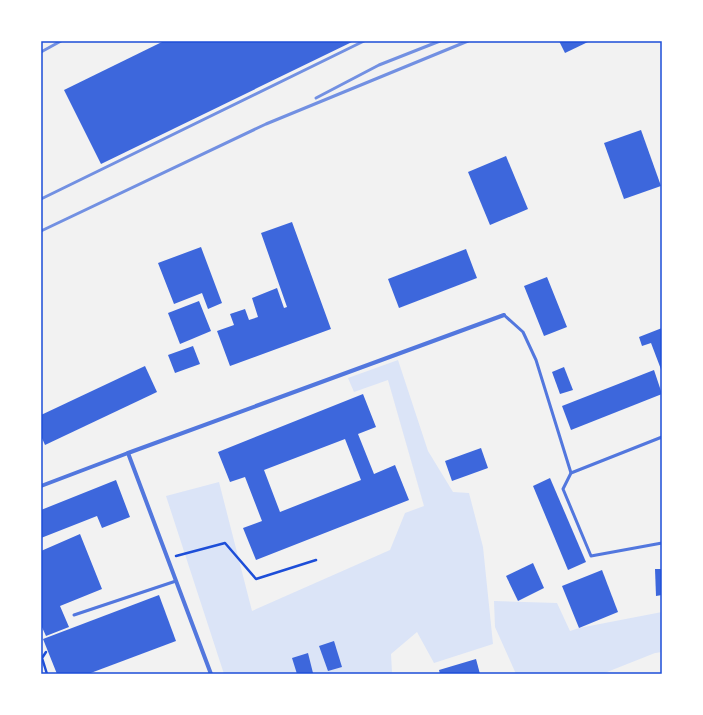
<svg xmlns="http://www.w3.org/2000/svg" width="703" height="715" font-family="'DM Sans',sans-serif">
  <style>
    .green { fill: #dbe4f7 }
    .building { fill: #3d67dc; fill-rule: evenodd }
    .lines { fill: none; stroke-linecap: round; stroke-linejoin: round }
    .path { stroke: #1d4ed8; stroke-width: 2.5 }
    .service { stroke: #5277de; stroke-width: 3 }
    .minor { stroke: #5277de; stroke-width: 4 }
    .rail { stroke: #7290e2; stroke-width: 3 }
    .neatline { fill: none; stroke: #1d4ed8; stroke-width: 1.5 }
  </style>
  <rect width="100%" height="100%" fill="#f2f2f2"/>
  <g class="green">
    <path d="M398 360 428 451 453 492 469 493 483 547 493 644 434 663 417 632 391 654 392 672 388 674H224L166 496 219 482 252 611 390 550 405 513 424 506 388 380 354 392 348 378Z"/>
    <path d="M494 601 557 603 570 631 579 628 662 612V652L655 653 602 674H516L495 627Z"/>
  </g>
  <g class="building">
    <path d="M164 41H354L101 164 64 90Z"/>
    <path d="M559 41H590L565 53Z"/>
    <path d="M641 130 661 186 624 199 604 143Z"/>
    <path d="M506 156 528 209 490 225 468 172Z"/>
    <path d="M292 222 331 329 230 366 217 331 234 325 230 314 245 309 249 320 258 317 252 298 277 288 284 308 287 307 261 233Z"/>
    <path d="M201 247 222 303 208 309 202 293 174 304 158 263Z"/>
    <path d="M466 249 477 278 399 308 388 279Z"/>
    <path d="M547 277 567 327 544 336 524 286Z"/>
    <path d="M199 301 211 331 180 344 168 313Z"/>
    <path d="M662 328V372L651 343 642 346 639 337Z"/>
    <path d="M193 346 200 364 175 373 168 355Z"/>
    <path d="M145 366 157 392 45 445 41 436V415Z"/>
    <path d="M564 367 573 390 560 394 552 372Z"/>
    <path d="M654 370 662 394 571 430 562 406Z"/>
    <path d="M363 394 376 427 358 434 374 474 395 465 409 500 256 560 243 528 262 521 245 477 230 482 218 452ZM345 439 361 480 280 512 264 470Z"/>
    <path d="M481 448 488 468 452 481 445 461Z"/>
    <path d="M550 478 586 562 568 570 533 486Z"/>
    <path d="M116 480 130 517 102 528 97 516 41 538V510Z"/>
    <path d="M80 534 102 589 60 606 69 627 46 636 41 625V551Z"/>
    <path d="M533 563 544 588 518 601 506 576Z"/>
    <path d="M655 569H662V595L656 596Z"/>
    <path d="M602 570 618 612 579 628 562 586Z"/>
    <path d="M159 595 176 641 88 674H57L43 639Z"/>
    <path d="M334 641 342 667 328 671 319 646Z"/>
    <path d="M308 653 313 673 309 674H297L292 658Z"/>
    <path d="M476 659 480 674H440L439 670Z"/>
  </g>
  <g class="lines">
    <g class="path">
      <path d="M176 556 225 543 256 579 316 560"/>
      <path d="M46 652 42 658 47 674"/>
    </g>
    <g class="service">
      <path d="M504 315 523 332 536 360 571 473"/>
      <path d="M662 437 571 473 563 489 591 556 662 543"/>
      <path d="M74 615 176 581"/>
    </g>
    <g class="minor">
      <path d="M128 453 504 315"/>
      <path d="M41 486 128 453 211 674"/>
    </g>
    <g class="rail">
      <path d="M41 52 61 41"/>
      <path d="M316 98 379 65 440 41"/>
      <path d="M41 199 364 41"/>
      <path d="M41 231 266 124 468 41"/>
    </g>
  </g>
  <rect width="703" height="715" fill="none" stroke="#ffffff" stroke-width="84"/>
  <rect x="42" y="42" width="619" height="631" class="neatline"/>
</svg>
